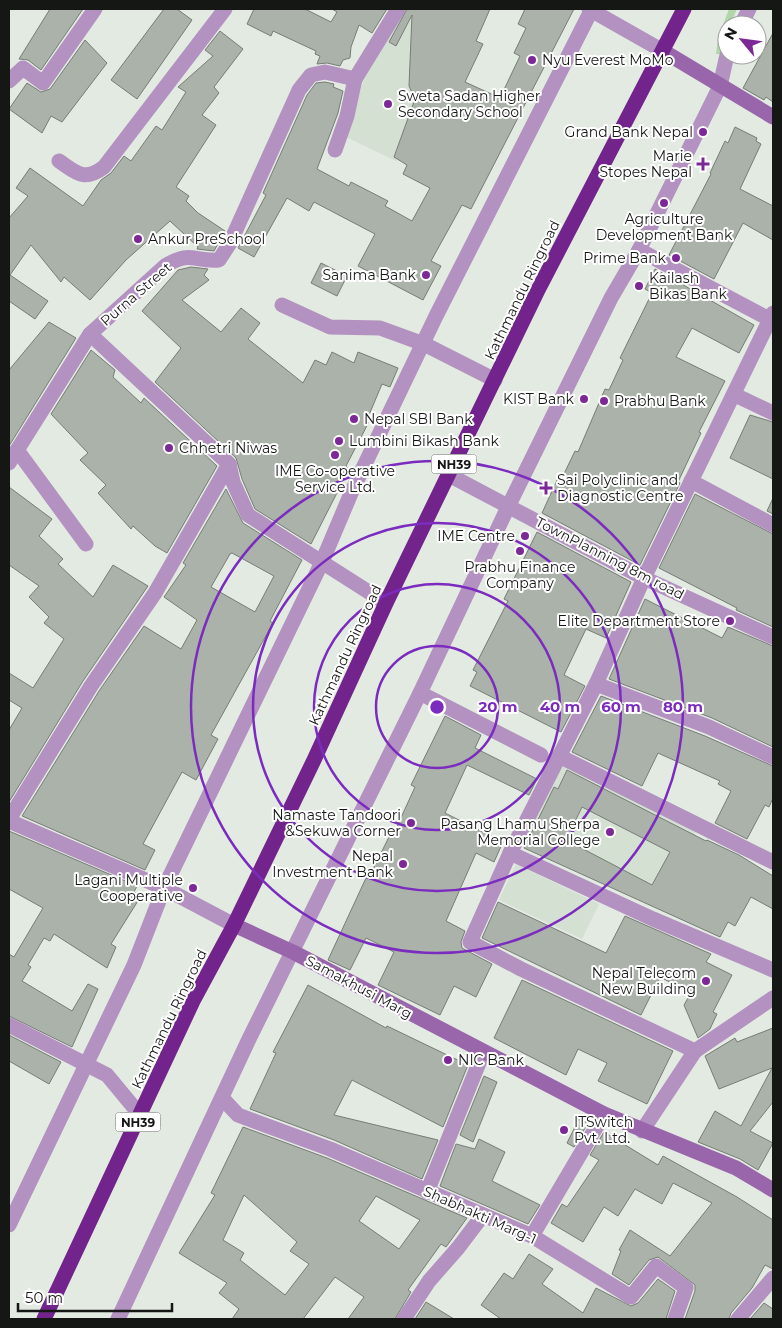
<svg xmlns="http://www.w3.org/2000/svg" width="782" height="1328" font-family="Montserrat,sans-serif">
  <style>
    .built { fill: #d4e0d2 }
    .green { fill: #b1d6aa }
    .building { fill: #abb2aa; stroke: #777d76; fill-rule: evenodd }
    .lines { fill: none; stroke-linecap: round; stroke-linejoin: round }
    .street { stroke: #b391c0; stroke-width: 15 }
    .secondary { stroke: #9966ab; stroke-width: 15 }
    .highway { stroke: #73248c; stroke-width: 15 }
    .ring { fill: none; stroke: #7b2cbf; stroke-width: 2.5 }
    .poi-dot { fill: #7c2897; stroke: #fff; stroke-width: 2 }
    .labels { text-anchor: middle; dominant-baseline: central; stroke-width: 4; stroke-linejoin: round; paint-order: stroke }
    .shield { fill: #fff; stroke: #5b5d5b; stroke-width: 1 }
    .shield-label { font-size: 12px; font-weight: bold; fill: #151715 }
    .poi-label { font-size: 14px; fill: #151715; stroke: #fff; text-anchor: end }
    .street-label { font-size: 14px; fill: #151715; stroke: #fff }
    .centre { fill: #7b2cbf; stroke: #fff; stroke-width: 2.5 }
    .ring-label { font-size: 15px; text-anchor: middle; font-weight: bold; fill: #7b2cbf; stroke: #fff; stroke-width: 4; stroke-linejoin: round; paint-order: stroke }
  </style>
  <rect width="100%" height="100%" fill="#e3eae2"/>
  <g class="built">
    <path d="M403 9H445L442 14 435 71 396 161 346 137 370 58Z"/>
    <path d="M562 756 700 824 655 907 520 840Z"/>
    <path d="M516 864 599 904 582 939 499 900Z"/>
  </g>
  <path class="green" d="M729 9H737L730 25H727L721 54H716L718 38Z"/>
  <g class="building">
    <path d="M50 9H83L41 70 28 60 19 59Z"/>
    <path d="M164 9H177L192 20 137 99 111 80Z"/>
    <path d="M254 9H305L331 22 337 12 332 9H387L372 33 359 25 351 47 350 58 343 60 340 66 327 63 317 64 320 56 315 54 316 51 273 31 271 36 247 24Z"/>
    <path d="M407 9H490L476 41 483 44 465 82 500 98 520 56 514 53 526 28 518 24 525 9H574L471 209 462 205 431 261 441 266 423 300 358 266 375 234 314 202 309 211 287 198 254 257 238 248 266 195 263 193 307 95 316 83 325 82 334 84 333 87 343 91 338 113 317 169 349 186 351 182 388 201 385 206 412 221 430 188 403 174 407 165 394 157 415 99 409 86 412 15 396 46 389 42Z"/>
    <path d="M220 31 243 49 214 87 219 93 202 115 216 125 176 187 189 196 186 201 198 213 225 231 214 251 197 249 198 247 170 221 126 260 90 300 64 277 61 282 31 245 10 275 48 301 35 319 9 301V218L28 196 16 188 30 168 83 206 101 180 111 173 124 156 131 161 156 126 162 130 186 92 178 87 213 56 205 50Z"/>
    <path d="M773 33V102L766 97 764 100 743 88Z"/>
    <path d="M85 40 107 63 62 122 51 116 42 133 9 109 27 83 41 92 50 89Z"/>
    <path d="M735 127 757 138 756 141 761 144 740 189 773 206V240L743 223 714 279 669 255 711 174 710 173 725 141 728 143Z"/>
    <path d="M321 263 347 276 337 296 311 283Z"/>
    <path d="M191 267 208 269 204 275 209 280 182 300 221 332 241 308 260 323 248 339 303 383 315 360 326 365 332 352 354 363 358 352 398 368 390 387 382 384 369 415 372 416 346 466 348 468 336 488 339 489 311 544 255 509 242 479 236 458 155 382 181 348 142 311 178 270Z"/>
    <path d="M655 269 754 325 739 353 692 328 676 357 725 381 699 432 701 433 678 482 680 483 640 565 542 513 558 478 561 480 575 451 578 452 605 389 609 390 623 360 620 358 652 293 645 289Z"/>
    <path d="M49 322 76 338 9 446V370Z"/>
    <path d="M91 350 115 370 113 377 141 403 144 398 217 466 167 553 155 546 133 526 131 529 98 493 106 485 80 460 88 453 51 414Z"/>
    <path d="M750 415 773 422V479L730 458Z"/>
    <path d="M9 487 52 519 39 536 63 559 58 564 93 597 113 565 148 586 83 681 9 802V730L22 708 9 700V673L33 688 64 639 44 623 49 617 29 597 39 586 9 565Z"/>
    <path d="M226 489 243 523 302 560 270 621 273 623 211 735 218 739 196 780 182 772 143 844 155 850 145 870 22 816 99 691 144 626 181 649 197 620 164 597 186 565 183 563ZM232 553 274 576 255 612 211 587 230 554Z"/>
    <path d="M695 494 773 534V627L736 610 737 608 659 568Z"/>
    <path d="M773 498V514L767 511Z"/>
    <path d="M537 532 631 582 606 638 586 629 564 675 585 686 561 732 470 686 477 672 473 670 508 601 504 599Z"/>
    <path d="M645 599 722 638 728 627 773 646V747L712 718 609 679Z"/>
    <path d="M601 696 705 736 773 766V798L769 807 765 805 747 839 715 823 731 791 718 784 720 781 658 753 642 786 572 752Z"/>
    <path d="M445 716 481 735 475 748 537 779 529 795 467 765 445 813 503 842 494 862 476 853 446 921 465 931 461 942 462 948 492 964 476 997 454 986 440 1015 378 985 394 952 366 938 350 970 328 960 366 878 368 879 392 831 394 833 415 787 411 785Z"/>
    <path d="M567 770 706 841 707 840 739 855 773 876V909L751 897 735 926 728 922 720 937 524 848 554 787 558 789ZM582 807 670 852 652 885 566 840Z"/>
    <path d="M9 831 137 886 134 892 141 896 111 944 116 947 107 968 54 934 50 941 44 938 28 965 31 967 22 981 72 1011 88 984 98 989 72 1047 9 1016V954L14 957 43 908 9 889Z"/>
    <path d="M498 902 606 953 625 916 711 954 706 962 732 975 713 1012 717 1014 710 1029 698 1038 684 1005 691 993 660 977 641 1015 482 938Z"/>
    <path d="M522 980 673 1051 647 1104 598 1081 607 1063 578 1049 566 1075 494 1038Z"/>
    <path d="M308 985 386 1028 387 1026 468 1065 443 1127 352 1080 334 1115 438 1140 422 1179 334 1140 250 1109 276 1053 273 1052Z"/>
    <path d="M773 1028V1102L750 1131 773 1143 758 1170 740 1159 698 1142 715 1111 741 1126 772 1068 719 1089 705 1056 735 1038 737 1042Z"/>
    <path d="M9 1035 61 1062 49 1084 9 1061Z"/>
    <path d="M484 1076 497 1082 473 1142 460 1135Z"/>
    <path d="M579 1119 588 1123 574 1147 567 1143Z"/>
    <path d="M243 1127 327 1158 467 1218 446 1247 441 1244 408 1290 411 1292 395 1319H348L364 1297 335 1277 303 1319H232L239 1309 219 1293 227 1283 179 1253 215 1195 211 1193ZM244 1195 297 1242 290 1251 309 1264 285 1295 240 1260 244 1253 223 1240ZM376 1196 420 1220 399 1249 359 1221Z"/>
    <path d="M604 1132 658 1165 663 1156 737 1197 773 1220V1269L765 1265 752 1288 731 1313 729 1319H685L695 1291V1285L658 1257 649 1260 629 1285 612 1274 621 1251 619 1250 630 1230 670 1256 712 1203 673 1183 662 1204 635 1189 618 1216 604 1207 583 1242 551 1223 562 1204 567 1207 599 1160 590 1155Z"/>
    <path d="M479 1139 505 1152 492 1181 540 1205 528 1224 440 1186 456 1144 475 1149Z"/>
    <path d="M529 1254 553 1269 542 1284 583 1313 596 1288 631 1306 638 1303 658 1279 675 1291 666 1319H501L481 1305 504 1273 513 1279Z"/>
    <path d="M426 1302 454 1319H415Z"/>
    <path d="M764 1303 773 1309V1319H750Z"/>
  </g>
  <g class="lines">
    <g class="street">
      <path d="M589 9 663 51"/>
      <path d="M741 25 749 9"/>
      <path d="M9 81 23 68 43 83 95 9"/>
      <path d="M335 150 347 116 355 79"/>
      <path d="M59 161C77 173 84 182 104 167L225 9"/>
      <path d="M639 250 771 320"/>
      <path d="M282 305 330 327 380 328 424 344 495 380"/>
      <path d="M773 313 644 578 596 684 510 853 470 942 521 969 695 1051 773 998"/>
      <path d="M735 395 773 413"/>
      <path d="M17 450 86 544"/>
      <path d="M9 463 90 334"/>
      <path d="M229 464 90 334 165 266C191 250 193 262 219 260L230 243 299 90 311 75 325 72 355 79 398 9"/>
      <path d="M229 464 233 482 248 515 386 603"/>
      <path d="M449 475 644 578 773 637"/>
      <path d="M691 481 773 525"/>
      <path d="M596 684 709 727 773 757"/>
      <path d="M420 693 541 755"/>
      <path d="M559 756 773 862"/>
      <path d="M9 819 91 686 155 593 229 464"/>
      <path d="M9 821 164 888 234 925"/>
      <path d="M510 853 653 919 773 970"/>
      <path d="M9 1025 107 1075 141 1116"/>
      <path d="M223 1099 238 1115 330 1149 532 1236 631 1297 656 1266 686 1288 675 1319"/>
      <path d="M642 1131 695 1051"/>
      <path d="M427 1192 483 1053"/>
      <path d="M9 1225 134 965 164 888 322 562 352 491 436 316 592 9"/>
      <path d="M532 1236 604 1114"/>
      <path d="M118 1319 249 1039 420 693 508 507 611 298 639 250 720 86 727 55"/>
      <path d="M404 1319 429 1281 458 1248 483 1215"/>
      <path d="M738 1319 773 1278"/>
    </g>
    <g class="secondary">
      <path d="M663 51 773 117"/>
      <path d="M234 925 293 952 604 1114 736 1168 773 1190"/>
    </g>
    <path class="highway" d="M44 1319 193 1001 234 925 314 760 386 603 538 290 684 9"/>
  </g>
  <g class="ring">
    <circle cx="437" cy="707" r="61"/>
    <circle cx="437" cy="707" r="123"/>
    <circle cx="437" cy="707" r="184"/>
    <circle cx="437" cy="707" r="246"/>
  </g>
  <g class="poi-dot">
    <circle cx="532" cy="60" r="5"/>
    <circle cx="388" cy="104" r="5"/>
    <circle cx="703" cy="132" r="5"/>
    <path d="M700.5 156.5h5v5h5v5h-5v5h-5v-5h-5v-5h5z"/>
    <circle cx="664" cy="203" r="5"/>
    <circle cx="138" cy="239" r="5"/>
    <circle cx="676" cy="258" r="5"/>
    <circle cx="426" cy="275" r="5"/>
    <circle cx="639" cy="286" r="5"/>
    <circle cx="584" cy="399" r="5"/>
    <circle cx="604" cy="401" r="5"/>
    <circle cx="354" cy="419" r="5"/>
    <circle cx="339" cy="441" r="5"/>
    <circle cx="169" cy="448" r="5"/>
    <circle cx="335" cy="455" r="5"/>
    <path d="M543.5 480.5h5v5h5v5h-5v5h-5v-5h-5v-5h5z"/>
    <circle cx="525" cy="536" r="5"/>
    <circle cx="520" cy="551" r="5"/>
    <circle cx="730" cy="621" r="5"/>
    <circle cx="411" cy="823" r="5"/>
    <circle cx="610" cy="832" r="5"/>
    <circle cx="403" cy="864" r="5"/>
    <circle cx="193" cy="888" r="5"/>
    <circle cx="706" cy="981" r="5"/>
    <circle cx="448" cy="1060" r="5"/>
    <circle cx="564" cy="1130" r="5"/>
  </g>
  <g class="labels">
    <g class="shield">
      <rect x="431.5" y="454.5" width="45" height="19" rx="4"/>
      <rect x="115.5" y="1112.5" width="45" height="19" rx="4"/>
    </g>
    <g class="shield-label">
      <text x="454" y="464">NH39</text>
      <text x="138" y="1122">NH39</text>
    </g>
    <g class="poi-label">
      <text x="542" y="60" text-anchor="start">Nyu Everest MoMo</text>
      <text x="398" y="96" text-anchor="start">Sweta Sadan Higher<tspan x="398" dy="16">Secondary School</tspan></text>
      <text x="693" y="132">Grand Bank Nepal</text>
      <text x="692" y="156">Marie<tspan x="692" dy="16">Stopes Nepal</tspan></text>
      <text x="664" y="219" text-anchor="middle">Agriculture<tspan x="664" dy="16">Development Bank</tspan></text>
      <text x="148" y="239" text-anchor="start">Ankur PreSchool</text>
      <text x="666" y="258">Prime Bank</text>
      <text x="416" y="275">Sanima Bank</text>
      <text x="649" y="278" text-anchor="start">Kailash<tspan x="649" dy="16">Bikas Bank</tspan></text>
      <text x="574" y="399">KIST Bank</text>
      <text x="614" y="401" text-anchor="start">Prabhu Bank</text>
      <text x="364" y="419" text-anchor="start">Nepal SBI Bank</text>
      <text x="349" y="441" text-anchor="start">Lumbini Bikash Bank</text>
      <text x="179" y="448" text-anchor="start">Chhetri Niwas</text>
      <text x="335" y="471" text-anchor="middle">IME Co-operative<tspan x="335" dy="16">Service Ltd.</tspan></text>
      <text x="557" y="480" text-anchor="start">Sai Polyclinic and<tspan x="557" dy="16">Diagnostic Centre</tspan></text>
      <text x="515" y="536">IME Centre</text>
      <text x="520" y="567" text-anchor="middle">Prabhu Finance<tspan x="520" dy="16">Company</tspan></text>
      <text x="720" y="621">Elite Department Store</text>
      <text x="401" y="815">Namaste Tandoori<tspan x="401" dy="16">&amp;Sekuwa Corner</tspan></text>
      <text x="600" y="824">Pasang Lhamu Sherpa<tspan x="600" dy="16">Memorial College</tspan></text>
      <text x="393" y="856">Nepal<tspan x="393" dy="16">Investment Bank</tspan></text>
      <text x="183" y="880">Lagani Multiple<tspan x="183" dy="16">Cooperative</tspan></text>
      <text x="696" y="973">Nepal Telecom<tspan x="696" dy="16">New Building</tspan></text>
      <text x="458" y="1060" text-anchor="start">NIC Bank</text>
      <text x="574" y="1122" text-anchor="start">ITSwitch<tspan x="574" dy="16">Pvt. Ltd.</tspan></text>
    </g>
    <g class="street-label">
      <text transform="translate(522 290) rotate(-64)">Kathmandu Ringroad</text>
      <text transform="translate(136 294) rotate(-41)">Purna Street</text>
      <text transform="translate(610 558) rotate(27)">TownPlanning 8m road</text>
      <text transform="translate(345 655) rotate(-65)">Kathmandu Ringroad</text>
      <text transform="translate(359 987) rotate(28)">Samakhusi Marg</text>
      <text transform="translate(169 1019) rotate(-64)">Kathmandu Ringroad</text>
      <text transform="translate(480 1215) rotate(24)">Shabhakti Marg-1</text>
    </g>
  </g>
  <circle cx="437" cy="707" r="8" class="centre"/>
  <g class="ring-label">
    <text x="498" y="712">20 m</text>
    <text x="560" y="712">40 m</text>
    <text x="621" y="712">60 m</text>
    <text x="683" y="712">80 m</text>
  </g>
  <rect width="782" height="1328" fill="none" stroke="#151715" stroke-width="20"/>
  <g transform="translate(742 40) rotate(299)"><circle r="24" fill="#ffffff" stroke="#a1a2a1"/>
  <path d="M0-4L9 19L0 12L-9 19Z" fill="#7c2897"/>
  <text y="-8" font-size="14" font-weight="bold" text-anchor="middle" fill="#151715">N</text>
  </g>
  <path d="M18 1303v8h154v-8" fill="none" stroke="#151715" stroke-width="2.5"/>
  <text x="25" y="1303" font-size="15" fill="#151715" stroke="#ffffff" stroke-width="4" paint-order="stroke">50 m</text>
</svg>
